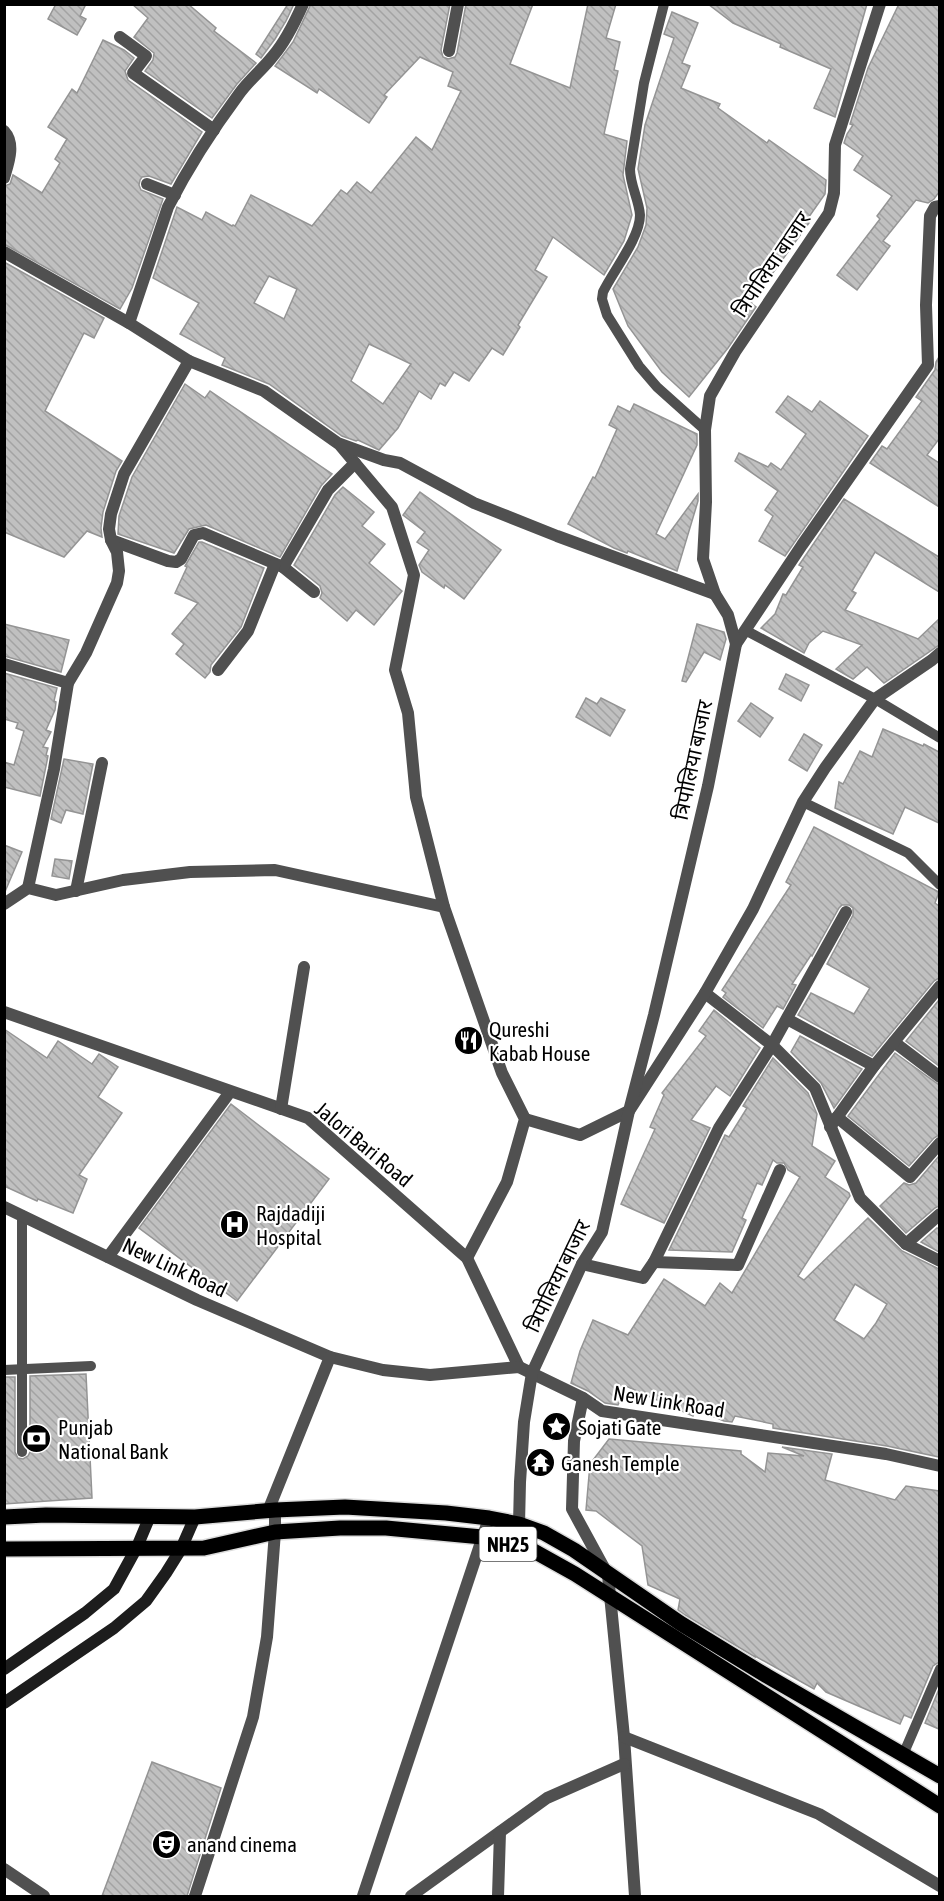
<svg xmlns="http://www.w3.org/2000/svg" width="944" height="1901" font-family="'Asap Condensed','Noto Sans Devanagari',sans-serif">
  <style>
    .building { fill: url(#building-back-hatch); stroke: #949494; stroke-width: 1.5; fill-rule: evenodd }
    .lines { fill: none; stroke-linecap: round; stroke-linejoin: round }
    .primary-casing { stroke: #dbdbdb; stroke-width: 18 }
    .lane { stroke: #505050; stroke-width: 10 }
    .street { stroke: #505050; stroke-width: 12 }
    .secondary { stroke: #1d1d1d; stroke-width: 12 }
    .primary { stroke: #000; stroke-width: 15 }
    .labels { text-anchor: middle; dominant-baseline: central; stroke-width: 4.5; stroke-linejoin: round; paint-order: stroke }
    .shield { fill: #fff; stroke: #4c4c4c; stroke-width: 1.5 }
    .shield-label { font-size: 20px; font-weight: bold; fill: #000 }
    .street-label { font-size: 21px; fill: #000; stroke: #fff }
    .poi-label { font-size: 21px; fill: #000; stroke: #fff; text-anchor: start }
  </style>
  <defs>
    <pattern id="building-back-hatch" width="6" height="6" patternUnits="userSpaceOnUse" patternTransform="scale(1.5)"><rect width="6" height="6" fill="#c0c0c0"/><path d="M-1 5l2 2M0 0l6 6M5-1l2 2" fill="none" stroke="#a3a3a3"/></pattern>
  </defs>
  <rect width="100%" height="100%" fill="#fff"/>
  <g class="building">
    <path d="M56 4H86L80 16 86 19 77 35 48 19Z"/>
    <path d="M132 4H188L216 28 214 31 256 63 237 84 212 118 145 71 153 60 154 53 134 37 148 18Z"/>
    <path d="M288 4H294L286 21 275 39 261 58 256 54Z"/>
    <path d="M311 4H450L441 50 443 57 448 59 455 57 457 53 466 4H533L510 64 570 88 588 4H616L606 38 620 42 614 70 618 71 604 134 627 141 623 175 632 215 624 241 604 275 553 237 535 270 547 277 518 325 520 327 503 355 492 348 469 381 454 372 445 386 440 383 431 399 419 391 398 428 379 450 358 440 356 441 342 436 269 384 222 365 225 358 180 334 199 303 153 278 177 207 202 220 206 212 232 226 233 225 235 226 251 195 312 226 341 190 347 194 357 182 371 193 416 137 432 150 461 91 448 86 453 72 420 57 384 95 387 97 369 123 319 89 317 93 275 66 293 42ZM269 276 297 289 284 319 254 303ZM369 344 411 364 383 404 351 381Z"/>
    <path d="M708 4H867L835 117 814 108 831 69 780 47 781 44 733 23Z"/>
    <path d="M899 4H939V192L934 199 928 203 916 200 883 241 890 246 857 290 837 275 880 219 877 216 892 196 854 170 863 156 844 143 847 134 853 125 850 124 868 68Z"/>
    <path d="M672 12 698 23 682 63 690 66 681 88 720 104 718 108 767 143 769 140 826 180 825 194 806 221 809 223 751 303 756 307 728 348 689 397 662 372 628 326 613 289 638 247 646 225 647 208 638 169 645 125 674 38 664 34Z"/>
    <path d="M103 40 124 50 134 58 125 71 128 80 202 132 171 184 149 176 142 177 140 180 139 185 141 190 163 199 132 288 120 309 4 244V186L10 184 13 175 42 193 60 163 55 159 67 139 48 127 72 89 77 93Z"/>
    <path d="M4 262 104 318 94 338 84 333 45 411 122 461 116 471 103 512 101 528 102 537 87 531 64 557 4 532Z"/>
    <path d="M939 357V439L927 455 939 463V507L870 463 882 446 887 449 922 401 916 397 935 370 936 362Z"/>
    <path d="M185 384 205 398 210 391 332 474 321 486 280 557 206 525 189 529 174 553 118 534 119 516 132 477Z"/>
    <path d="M788 396 812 412 820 401 868 436 785 556 759 541 773 516 765 510 778 491 735 461 739 453 768 467 771 463 781 470 806 434 776 412Z"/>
    <path d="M634 404 697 434V445L656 534 665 539 698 494V501L677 571 628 551 627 553 614 548 568 524 593 477 595 478 617 429 609 425 618 406 630 412Z"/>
    <path d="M343 487 374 512 362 526 385 544 369 563 402 591 374 625 356 610 347 621 320 598 322 593 320 586 294 565 335 495Z"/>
    <path d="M420 492 501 550 464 599 445 585 444 588 422 572 419 565 429 550 417 542 425 532 403 515Z"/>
    <path d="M844 499 939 557V592L875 552 852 591 856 593 845 610 918 639 939 619V645L884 683 867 667 853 679 836 669 862 645 823 631 809 643 804 653 761 628 775 614 783 594 786 595 803 567 799 565Z"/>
    <path d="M199 542H202L264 568 241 627 211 665 210 672 205 678 176 654 184 644 172 634 198 603 175 593 187 567 185 566Z"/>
    <path d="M4 624 69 640 61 672 4 656Z"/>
    <path d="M697 624 724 632 726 639 720 660 704 652 686 682 682 681Z"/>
    <path d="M4 673 57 688 54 701 56 702 55 710 46 730 51 732 43 747 48 748 46 755 48 756 40 796 4 787V762L14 765 24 731 16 728 18 723 4 719Z"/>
    <path d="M786 674 809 685 801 701 779 689Z"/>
    <path d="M586 698 597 704 601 698 625 710 610 736 576 717Z"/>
    <path d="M751 703 773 718 760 737 738 721Z"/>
    <path d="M883 729 923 746 924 744 939 752V823L905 807 893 834 835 808 839 782 843 784 860 751 872 757Z"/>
    <path d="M804 734 822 745 807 771 789 760Z"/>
    <path d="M64 759 93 764 83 814 66 810 61 823 51 819Z"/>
    <path d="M814 827 939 892 935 903 939 906V978L934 981 872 1056 798 1015 811 993 854 1014 870 988 827 964 853 915V908L849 905H842L839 908 812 956 811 955 792 984 796 985 783 1009 777 1006 763 1028 723 997 726 993 722 990 791 885 786 882Z"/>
    <path d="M4 845 22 852 4 894Z"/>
    <path d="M55 859 72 861 69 879 52 876Z"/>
    <path d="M939 1000V1066L906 1041Z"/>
    <path d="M714 1010 760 1048 730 1096 716 1086 691 1120 710 1128 664 1223 621 1204 655 1129 650 1127 664 1095 662 1093 706 1036 699 1031Z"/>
    <path d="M4 1029 47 1058 58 1041 92 1064 99 1054 118 1067 98 1097 122 1113 79 1175 87 1179 73 1213 38 1199 37 1201 4 1186Z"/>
    <path d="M800 1036 862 1069 834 1108 821 1083 791 1052Z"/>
    <path d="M895 1053 939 1085V1135L934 1138 909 1166 848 1116Z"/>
    <path d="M773 1058 808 1093 817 1114 812 1146 835 1161 825 1177 849 1193 850 1196 798 1276 804 1280 868 1218 902 1251 939 1269V1457L887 1446 773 1428V1424L735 1416 732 1422 724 1421 696 1409 693 1416 626 1386 618 1405 605 1403 588 1391 571 1383 580 1351 593 1320 628 1335 664 1279 705 1306 720 1283 732 1293 800 1177 788 1170 784 1163H777L773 1160 762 1185 757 1183 742 1218 746 1220 732 1252 669 1250 725 1135 729 1137 747 1108 743 1106ZM855 1284 887 1304 876 1323 864 1339 834 1320Z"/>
    <path d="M231 1104 329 1179 237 1301 139 1228Z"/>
    <path d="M939 1156V1206L935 1208 906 1233 880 1206 904 1183 909 1185 916 1183Z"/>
    <path d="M937 1228 939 1229V1252L921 1242Z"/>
    <path d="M86 1374 92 1498 4 1504V1377H15V1452L18 1458 23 1459 28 1456 30 1452V1376Z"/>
    <path d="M609 1439 741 1451V1454L765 1472 768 1453 804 1456 782 1447 832 1454 825 1480 895 1500 906 1486 939 1491V1662L933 1666 911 1718 904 1715 900 1724 826 1692 817 1683 814 1689 755 1656V1657L685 1615 678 1610 680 1599 648 1585 642 1546 596 1511 586 1510 590 1464Z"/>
    <path d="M939 1689V1729L925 1723Z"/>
    <path d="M152 1762 221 1788 187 1896H102Z"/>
  </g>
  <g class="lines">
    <defs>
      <g id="primary">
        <path d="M4 1517 46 1515 195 1517 275 1510 345 1507 446 1513 489 1518 519 1524 544 1533 574 1550 680 1623 767 1676 940 1776"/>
        <path d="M4 1549 204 1548 275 1532 340 1528H386L482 1537 532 1550 575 1574 940 1806"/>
      </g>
    </defs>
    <use href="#primary" class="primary-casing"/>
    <g class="lane">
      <path d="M664 4 644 83 630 169C630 185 639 200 640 215 640 238 613 271 603 292L602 299 607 315 639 366 657 387 705 430"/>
      <path d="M745 630 875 699 940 738"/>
      <path d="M803 802 908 853 940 885"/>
      <path d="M4 1370 91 1366"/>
      <path d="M22 1452V1215"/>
      <path d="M903 1755 940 1669"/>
    </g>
    <g class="street">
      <path d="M120 37 146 56 133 73 214 130"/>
      <path d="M449 51 458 4"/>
      <path d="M4 131C16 144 8 164 4 178"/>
      <path d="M147 184 175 195"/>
      <path d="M4 252 129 323 189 361 264 391 339 444 392 507 414 575 395 670 408 713 416 797 444 907 502 1073 525 1119 507 1182 467 1258"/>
      <path d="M129 323 168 207C188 168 213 129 239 94 249 80 263 69 273 56 286 41 295 22 303 4"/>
      <path d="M340 444 384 460 400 463 474 503 557 536 715 594"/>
      <path d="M111 540 168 561 176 562 181 559 194 535 203 533 283 567 314 592"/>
      <path d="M283 567 328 490 355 463"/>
      <path d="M736 644 802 545 928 365 926 305 930 216 935 207 940 206"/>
      <path d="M4 664 68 683"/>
      <path d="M218 670 248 631 275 564"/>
      <path d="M28 888 54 769 68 683 86 653 117 583 119 571 117 552 111 540 109 529 111 514 124 474 189 361"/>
      <path d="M76 891 102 763"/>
      <path d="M4 904 28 888 56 895 123 880 190 872 275 870 444 907"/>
      <path d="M705 993 772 1045 815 1088 860 1198 906 1244 940 1261"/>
      <path d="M4 1012 308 1118 467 1258 519 1367"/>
      <path d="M787 1019 874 1066"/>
      <path d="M894 1042 940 1077"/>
      <path d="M281 1109 304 967"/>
      <path d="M837 1117 910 1177 940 1143"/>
      <path d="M525 1119 580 1135 629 1111 705 993 753 909 803 802 825 768 875 699 932 660 940 653"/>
      <path d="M830 1127 874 1066 940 986"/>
      <path d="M4 1207 197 1300 330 1357 383 1370 430 1375 519 1367 583 1398 602 1411 886 1454 940 1466"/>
      <path d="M906 1244 940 1214"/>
      <path d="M108 1257 230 1092"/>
      <path d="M654 1262 738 1265 780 1170"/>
      <path d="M582 1264 643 1278 654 1262 719 1128 772 1045 846 912"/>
      <path d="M583 1398 574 1441 572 1509 608 1575 624 1737 635 1896"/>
      <path d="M268 1511 330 1357"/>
      <path d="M513 1545 519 1524 520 1482 524 1422 532 1373 582 1264 602 1232 629 1111 654 1015 708 786 736 644 728 615 715 594 703 559 706 502 705 430 710 396 735 352 829 213 834 193 835 145 880 4"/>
      <path d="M624 1737 819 1814 940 1886"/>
      <path d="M4 1869 44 1896"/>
      <path d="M195 1896 253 1717 267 1637 275 1532V1510"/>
      <path d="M363 1896 489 1518"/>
      <path d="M411 1896 547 1798 624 1764"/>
      <path d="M498 1896 500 1832"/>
    </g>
    <g class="secondary">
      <path d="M4 1669 85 1613 114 1589 137 1547 150 1516"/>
      <path d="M4 1703 114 1628 146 1601 166 1573 181 1549 195 1517"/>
    </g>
    <use href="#primary" class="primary"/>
  </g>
  <defs>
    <symbol id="restaurant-disc" viewBox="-11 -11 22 22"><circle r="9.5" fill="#000" stroke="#fff"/><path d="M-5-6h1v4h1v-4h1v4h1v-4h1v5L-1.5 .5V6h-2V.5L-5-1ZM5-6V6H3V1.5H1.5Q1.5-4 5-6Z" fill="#fff"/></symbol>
    <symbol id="hospital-disc" viewBox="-11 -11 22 22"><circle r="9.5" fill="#000" stroke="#fff"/><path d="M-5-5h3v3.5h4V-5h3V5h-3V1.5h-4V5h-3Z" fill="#fff"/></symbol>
    <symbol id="sight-disc" viewBox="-11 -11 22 22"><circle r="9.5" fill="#000" stroke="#fff"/><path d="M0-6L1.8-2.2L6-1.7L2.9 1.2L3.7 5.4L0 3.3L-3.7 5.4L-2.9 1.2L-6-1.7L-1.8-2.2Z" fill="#fff"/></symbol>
    <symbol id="bank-disc" viewBox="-11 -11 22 22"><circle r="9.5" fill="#000" stroke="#fff"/><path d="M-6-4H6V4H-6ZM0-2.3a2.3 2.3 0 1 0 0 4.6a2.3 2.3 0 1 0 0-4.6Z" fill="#fff"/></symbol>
    <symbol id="temple-disc" viewBox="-11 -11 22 22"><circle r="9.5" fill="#000" stroke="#fff"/><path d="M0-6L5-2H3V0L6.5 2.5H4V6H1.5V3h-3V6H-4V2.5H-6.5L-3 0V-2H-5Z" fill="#fff"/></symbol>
    <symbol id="theatre-disc" viewBox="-11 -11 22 22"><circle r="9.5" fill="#000" stroke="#fff"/><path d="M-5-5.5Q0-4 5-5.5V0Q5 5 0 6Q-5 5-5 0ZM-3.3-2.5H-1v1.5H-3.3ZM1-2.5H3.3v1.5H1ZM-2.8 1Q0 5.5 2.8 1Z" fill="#fff"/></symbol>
  </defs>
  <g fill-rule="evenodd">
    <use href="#restaurant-disc" x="452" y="1024" width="33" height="33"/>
    <use href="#hospital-disc" x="218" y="1208" width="33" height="33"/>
    <use href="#sight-disc" x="540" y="1410" width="33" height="33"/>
    <use href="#bank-disc" x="20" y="1422" width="33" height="33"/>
    <use href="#temple-disc" x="524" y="1446" width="33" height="33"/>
    <use href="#theatre-disc" x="150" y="1828" width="33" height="33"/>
  </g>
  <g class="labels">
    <rect class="shield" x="479.5" y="1527" width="57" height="34" rx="4.5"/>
    <g class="shield-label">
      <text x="508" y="1544">NH25</text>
    </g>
    <g class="street-label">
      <text transform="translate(771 264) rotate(-56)">त्रिपोलिया बाजार</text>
      <text transform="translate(692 760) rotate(-78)">त्रिपोलिया बाजार</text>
      <text transform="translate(364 1144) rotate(40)">Jalori Bari Road</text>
      <text transform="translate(175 1267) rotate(25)">New Link Road</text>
      <text transform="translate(557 1276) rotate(-64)">त्रिपोलिया बाजार</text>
      <text transform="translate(669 1401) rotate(9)">New Link Road</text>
    </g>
    <g class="poi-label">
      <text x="489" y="1029">Qureshi<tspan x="489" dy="24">Kabab House</tspan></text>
      <text x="256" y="1213">Rajdadiji<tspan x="256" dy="24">Hospital</tspan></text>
      <text x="58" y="1427">Punjab<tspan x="58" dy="24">National Bank</tspan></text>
      <text x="578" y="1427">Sojati Gate</text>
      <text x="561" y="1463">Ganesh Temple</text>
      <text x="187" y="1844">anand cinema</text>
    </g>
  </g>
  <rect width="944" height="1901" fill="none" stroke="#000000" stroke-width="12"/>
</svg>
